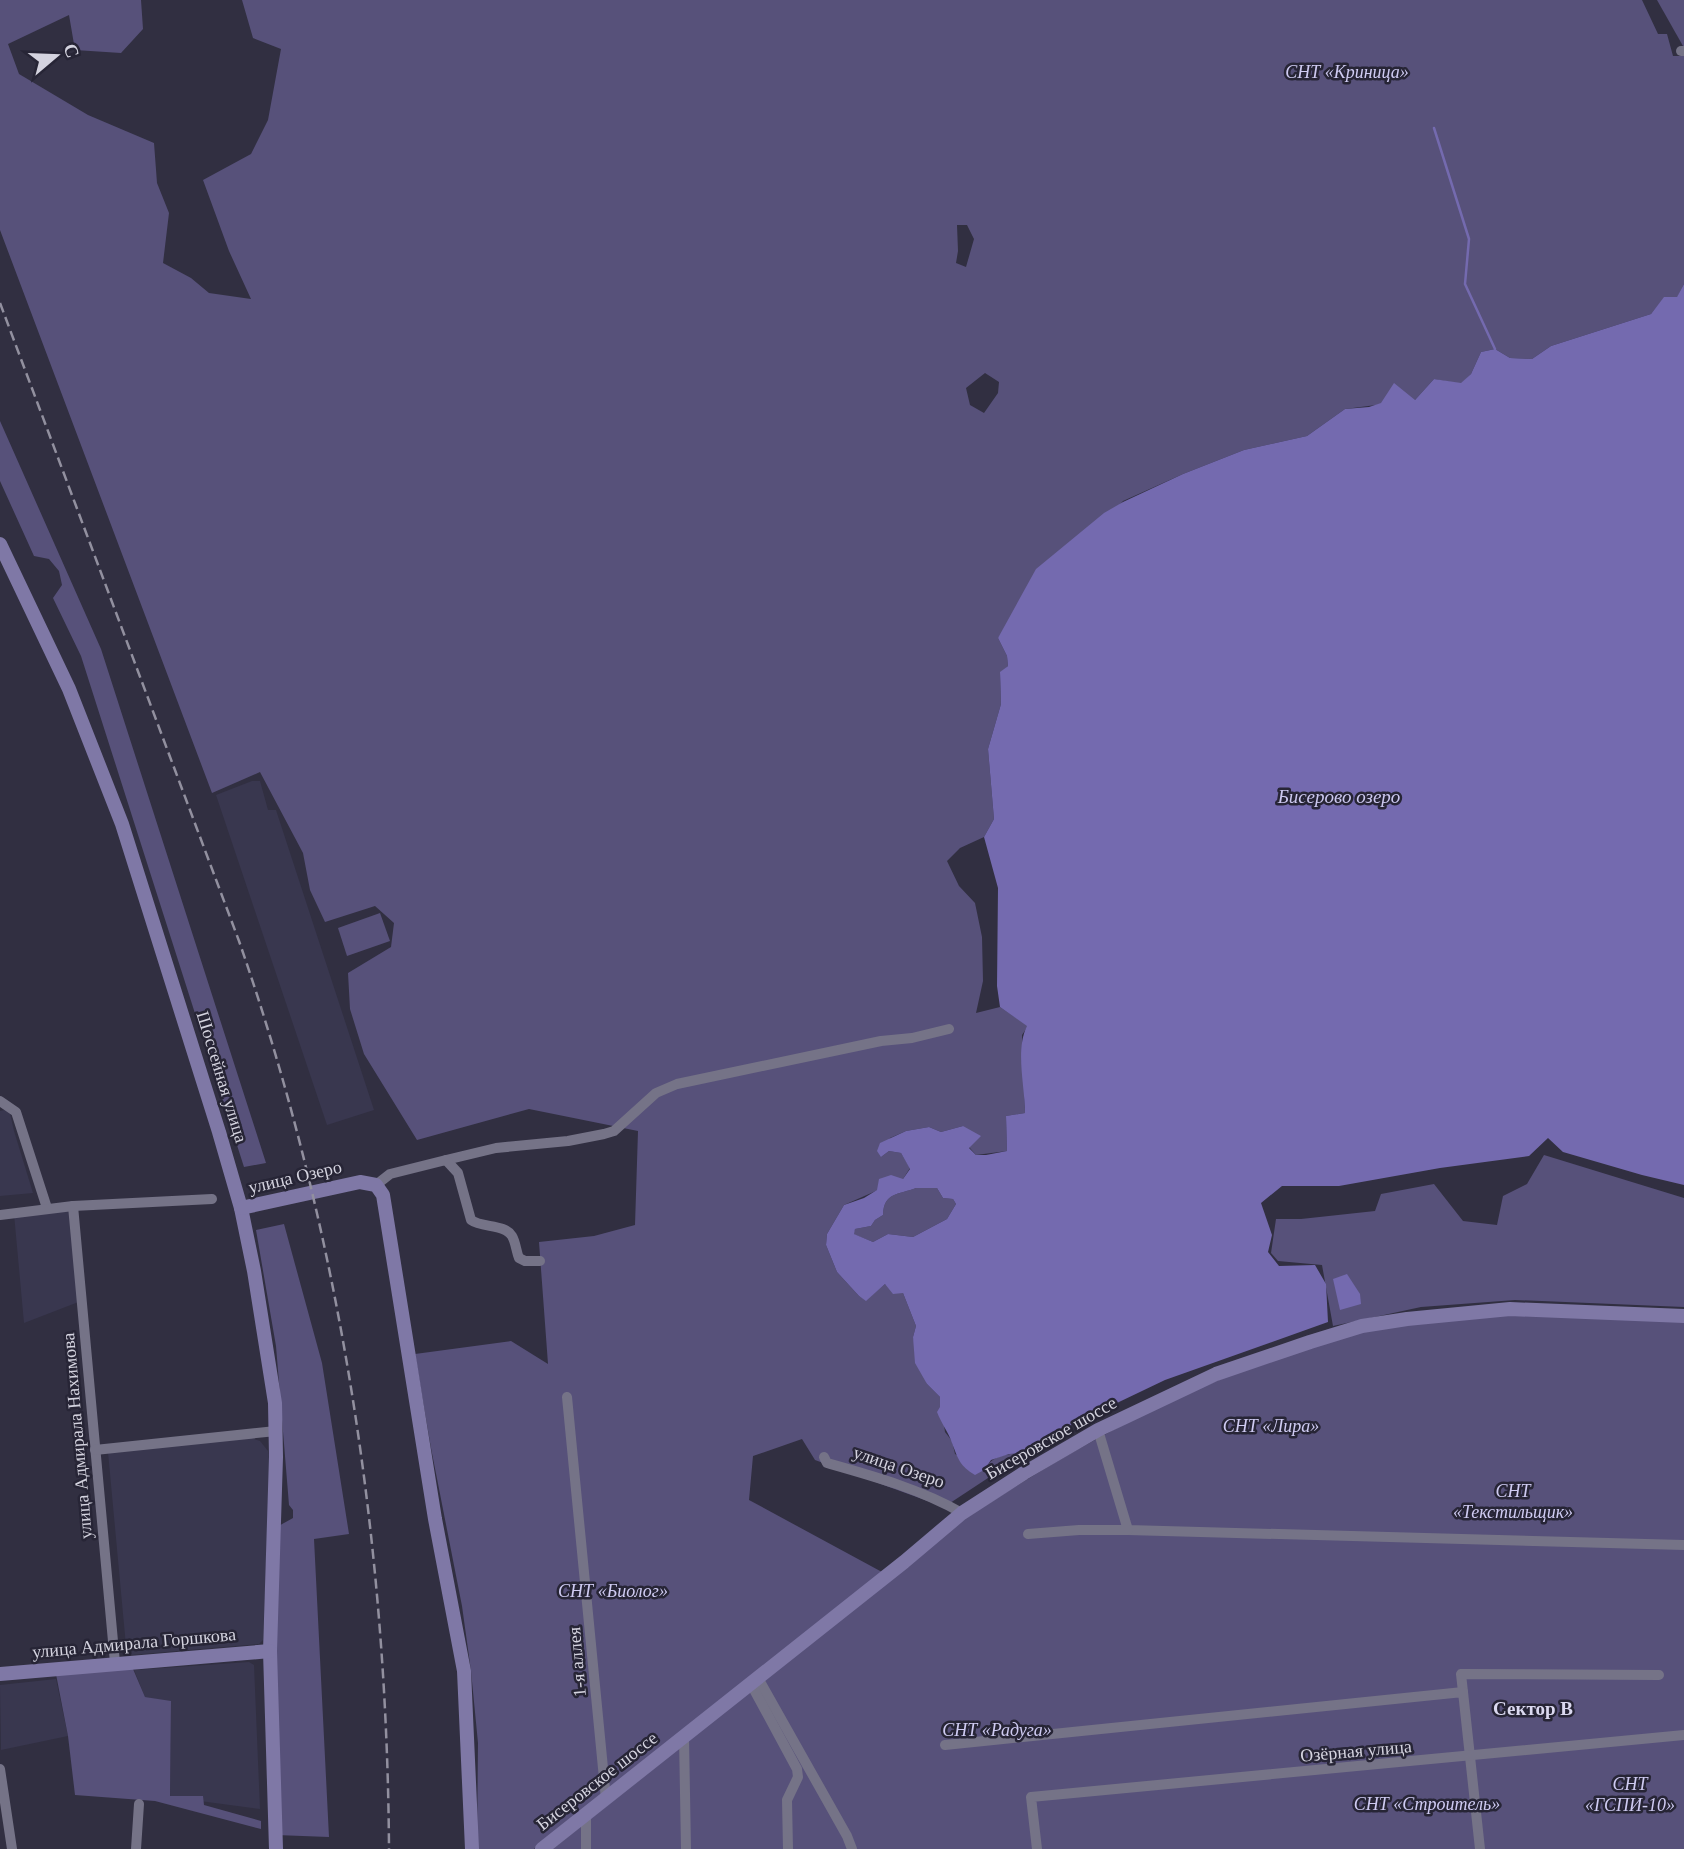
<svg xmlns="http://www.w3.org/2000/svg" width="1684" height="1849" font-family="Georgia,serif">
  <style>
    .built { fill: #39374f }
    .green { fill: #57517a; fill-rule: evenodd }
    .water { fill: #746aaf; fill-rule: evenodd }
    .lines { fill: none; stroke-linecap: round; stroke-linejoin: round }
    .stream { stroke: #746aaf; stroke-width: 2.5 }
    .street { stroke: #757387; stroke-width: 10 }
    .secondary { stroke: #7f78a6; stroke-width: 14 }
    .rail { stroke: #92909f; stroke-width: 2.5; stroke-dasharray: 10 5; stroke-linecap: butt }
    .labels { text-anchor: middle; dominant-baseline: central; stroke-width: 5; stroke-linejoin: round; paint-order: stroke }
    .park-label { font-size: 18px; font-style: italic; fill: #cfcbf2; stroke: #272536 }
    .street-label { font-size: 18px; fill: #d4d3df; stroke: #272536 }
    .water-label { font-size: 19px; font-style: italic; fill: #ccc8ef; stroke: #272536 }
    .neighbourhood-label { font-size: 19px; font-weight: bold; fill: #dbd9f0; stroke: #272536 }
  </style>
  <rect width="100%" height="100%" fill="#312f41"/>
  <g class="built">
    <path d="M252 781H260L268 810H276L374 1110 327 1125 216 795Z"/>
    <path d="M9 1109 14 1131 33 1193 0 1196V1111Z"/>
    <path d="M73 1206 81 1301 24 1323 14 1214Z"/>
    <path d="M251 1438 260 1441 268 1451 270 1462 263 1640 259 1644 131 1655 126 1646 108 1452Z"/>
    <path d="M249 1662 254 1665 260 1809 170 1797 171 1702 145 1697 134 1670Z"/>
    <path d="M56 1679 68 1736 1 1750 0 1685Z"/>
  </g>
  <g class="green">
    <path d="M0 0H141L143 29 121 53 75 50 69 15 8 44 19 74 88 115 154 143 157 183 169 213 163 263 191 278 209 293 251 299 229 251 203 180 251 154 268 120 281 49 253 38 242 0H1642L1658 34H1667L1673 56H1684V284L1677 298H1664L1651 314 1551 346 1532 359 1510 358 1495 349 1481 352 1471 374 1461 384 1434 379 1415 400 1345 409 1307 436 1244 450 1183 474 1123 501 998 638 1007 656 1008 666 1000 673 1001 704 988 749 994 819 984 837 960 848 947 861 959 886 975 903 982 937 983 981 976 1013 1000 1007 1028 1026 1022 1035 1025 1113 1006 1116 1007 1151 976 1155 969 1147 963 1126 941 1132 929 1127 906 1131 890 1138 881 1157 889 1151 901 1153 910 1168 903 1179 844 1205 827 1234 826 1245 837 1272 859 1296 866 1300 885 1284 903 1293 916 1326 913 1337 927 1384 940 1397 945 1432 952 1441 955 1454 984 1470C994 1453 1009 1454 1026 1453L944 1507 815 1460 802 1439 753 1456 749 1500 882 1572 534 1849H477L478 1743 471 1671 462 1606 431 1448 415 1354 511 1341 548 1364 539 1242 594 1236 635 1225 638 1131 529 1109 417 1140 364 1054 350 1009 348 973 391 947 394 923 375 906 325 922 310 890 303 853 260 772 212 793 0 230ZM957 225H967L974 239 966 267 956 263 958 251ZM985 373 999 382 998 393 984 413 970 405 966 388Z"/>
    <path d="M1657 0H1684V46H1683Z"/>
    <path d="M0 421 101 649 266 1163 244 1167 81 656 53 598 62 585 59 571 49 559 34 556 0 481Z"/>
    <path d="M380 913 390 941 347 956 338 928Z"/>
    <path d="M1544 1155 1684 1198V1307L1515 1300 1421 1307 1333 1326 1322 1265 1278 1261 1271 1253 1276 1219H1301L1375 1211 1381 1194 1434 1184 1463 1221 1497 1225 1503 1196 1527 1184Z"/>
    <path d="M916 1188H937L943 1198 953 1199 956 1204 947 1219 913 1237 888 1234 873 1242 853 1234 855 1229 871 1226 875 1220 883 1215C884 1192 898 1195 916 1188Z"/>
    <path d="M284 1224 322 1363 349 1534 314 1539 329 1837 276 1835 275 1528 293 1518V1510L289 1505 276 1346 256 1230Z"/>
    <path d="M1510 1315 1684 1322V1849H553L966 1518C1088 1438 1220 1367 1363 1332 1411 1321 1462 1319 1510 1315Z"/>
    <path d="M130 1662 145 1697 171 1701 170 1796H203L204 1805 261 1821V1829L155 1801 75 1795 68 1736 55 1669Z"/>
  </g>
  <g class="water">
    <path d="M1684 284V1185L1642 1175 1563 1152 1548 1138 1529 1156 1440 1168 1339 1186H1282L1261 1203 1272 1235 1268 1252 1279 1266 1315 1265 1326 1284 1328 1322 1165 1380 1073 1424 1026 1453 1009 1454 991 1460 984 1470 975 1475C960 1466 958 1459 952 1443 949 1433 941 1423 937 1412L940 1407V1397L927 1384 915 1363 913 1337 916 1326 903 1293 893 1294 885 1284 866 1301 859 1296 837 1272 826 1245 827 1234 844 1205 864 1198 877 1190 879 1179 891 1175 903 1179 910 1169 901 1153 889 1151 881 1157 877 1151 880 1143 906 1131 929 1127 941 1132 963 1126 981 1136 969 1148 976 1155H986L1007 1151 1006 1116 1025 1113C1025 1086 1015 1050 1027 1026L1000 1007 997 986 998 888 984 837 994 819 988 749 1001 704 1000 672 1008 666 1007 656 998 638 1036 569 1104 513 1123 502 1183 474 1244 450 1307 436 1345 409 1369 407 1381 403 1394 383 1415 400 1434 379 1461 383 1471 374 1481 352 1495 349 1510 358 1532 359 1551 346 1651 314 1664 297H1677ZM916 1188H937L943 1198 953 1199 956 1204 947 1219 913 1237 888 1234 873 1242 854 1234 855 1229 871 1226 875 1220 883 1215C884 1192 898 1195 916 1188Z"/>
    <path d="M1347 1274 1360 1294 1361 1304 1340 1310 1333 1279Z"/>
  </g>
  <g class="lines">
    <path class="stream" d="M1434 128 1469 239 1465 284 1495 349"/>
    <g class="street">
      <path d="M1681 51H1684"/>
      <path d="M0 1101 16 1112 47 1208"/>
      <path d="M446 1160 496 1148 568 1141 604 1134 614 1131 656 1093 677 1084 881 1041 912 1038 949 1029"/>
      <path d="M376 1185 390 1174 446 1160 458 1173 471 1220C482 1228 505 1224 512 1236 516 1243 516 1251 519 1258L525 1261H540"/>
      <path d="M73 1206 115 1663"/>
      <path d="M0 1215 73 1206 212 1199"/>
      <path d="M567 1397 606 1799"/>
      <path d="M1098 1430 1128 1530 1684 1545"/>
      <path d="M95 1450 276 1431"/>
      <path d="M824 1457 827 1463C873 1476 920 1489 962 1513"/>
      <path d="M1028 1534 1079 1530H1128"/>
      <path d="M758 1678 847 1836 852 1849"/>
      <path d="M751 1684 797 1769 798 1777 787 1800 788 1849"/>
      <path d="M1463 1692 1461 1674 1659 1675"/>
      <path d="M684 1737 686 1849"/>
      <path d="M945 1745 1463 1692 1480 1849"/>
      <path d="M0 1769 12 1849"/>
      <path d="M586 1814V1849"/>
      <path d="M136 1849 139 1804"/>
      <path d="M1037 1849 1031 1797 1684 1735"/>
    </g>
    <g class="secondary">
      <path d="M0 544 69 689 122 824 219 1132 241 1208 254 1271 275 1403 276 1457 270 1651 276 1849"/>
      <path d="M241 1208 360 1182 376 1185 383 1195 435 1519 464 1671 472 1849"/>
      <path d="M0 1674 270 1651"/>
      <path d="M542 1849 904 1562 962 1513 1024 1473 1098 1430 1216 1374 1310 1342 1362 1326 1407 1319 1510 1309 1684 1316"/>
    </g>
    <path class="rail" d="M0 303 239 941C340 1232 387 1541 389 1849"/>
  </g>
  <g class="labels">
    <g class="park-label">
      <text x="1347" y="72">СНТ «Криница»</text>
      <text x="1271" y="1426">СНТ «Лира»</text>
      <text x="1513" y="1491">СНТ<tspan x="1513" dy="21">«Текстильщик»</tspan></text>
      <text x="613" y="1591">СНТ «Биолог»</text>
      <text x="997" y="1730">СНТ «Радуга»</text>
      <text x="1630" y="1784">СНТ<tspan x="1630" dy="21">«ГСПИ-10»</tspan></text>
      <text x="1427" y="1804">СНТ «Строитель»</text>
    </g>
    <g class="street-label">
      <text transform="translate(222 1077) rotate(73)">Шоссейная улица</text>
      <text transform="translate(295 1177) rotate(-13)">улица Озеро</text>
      <text transform="translate(77 1436) rotate(-95)">улица Адмирала Нахимова</text>
      <text transform="translate(1051 1438) rotate(-30)">Бисеровское шоссе</text>
      <text transform="translate(899 1467) rotate(19)">улица Озеро</text>
      <text transform="translate(134 1643) rotate(-5)">улица Адмирала Горшкова</text>
      <text transform="translate(577 1662) rotate(-95)">1-я аллея</text>
      <text transform="translate(1356 1751) rotate(-5)">Озёрная улица</text>
      <text transform="translate(597 1781) rotate(-38)">Бисеровское шоссе</text>
    </g>
    <g class="water-label">
      <text x="1339" y="796">Бисерово озеро</text>
    </g>
    <g class="neighbourhood-label">
      <text x="1533" y="1708">Сектор В</text>
    </g>
  </g>
  <g transform="translate(56 56) rotate(71)" stroke="#272536" stroke-width="5" paint-order="stroke">
  <path d="M0-5L12 26L0 18L-12 26Z" fill="#d4d3df"/>
  <text y="-10" font-size="19" font-weight="bold" text-anchor="middle" fill="#d4d3df">С</text>
  </g>
</svg>
